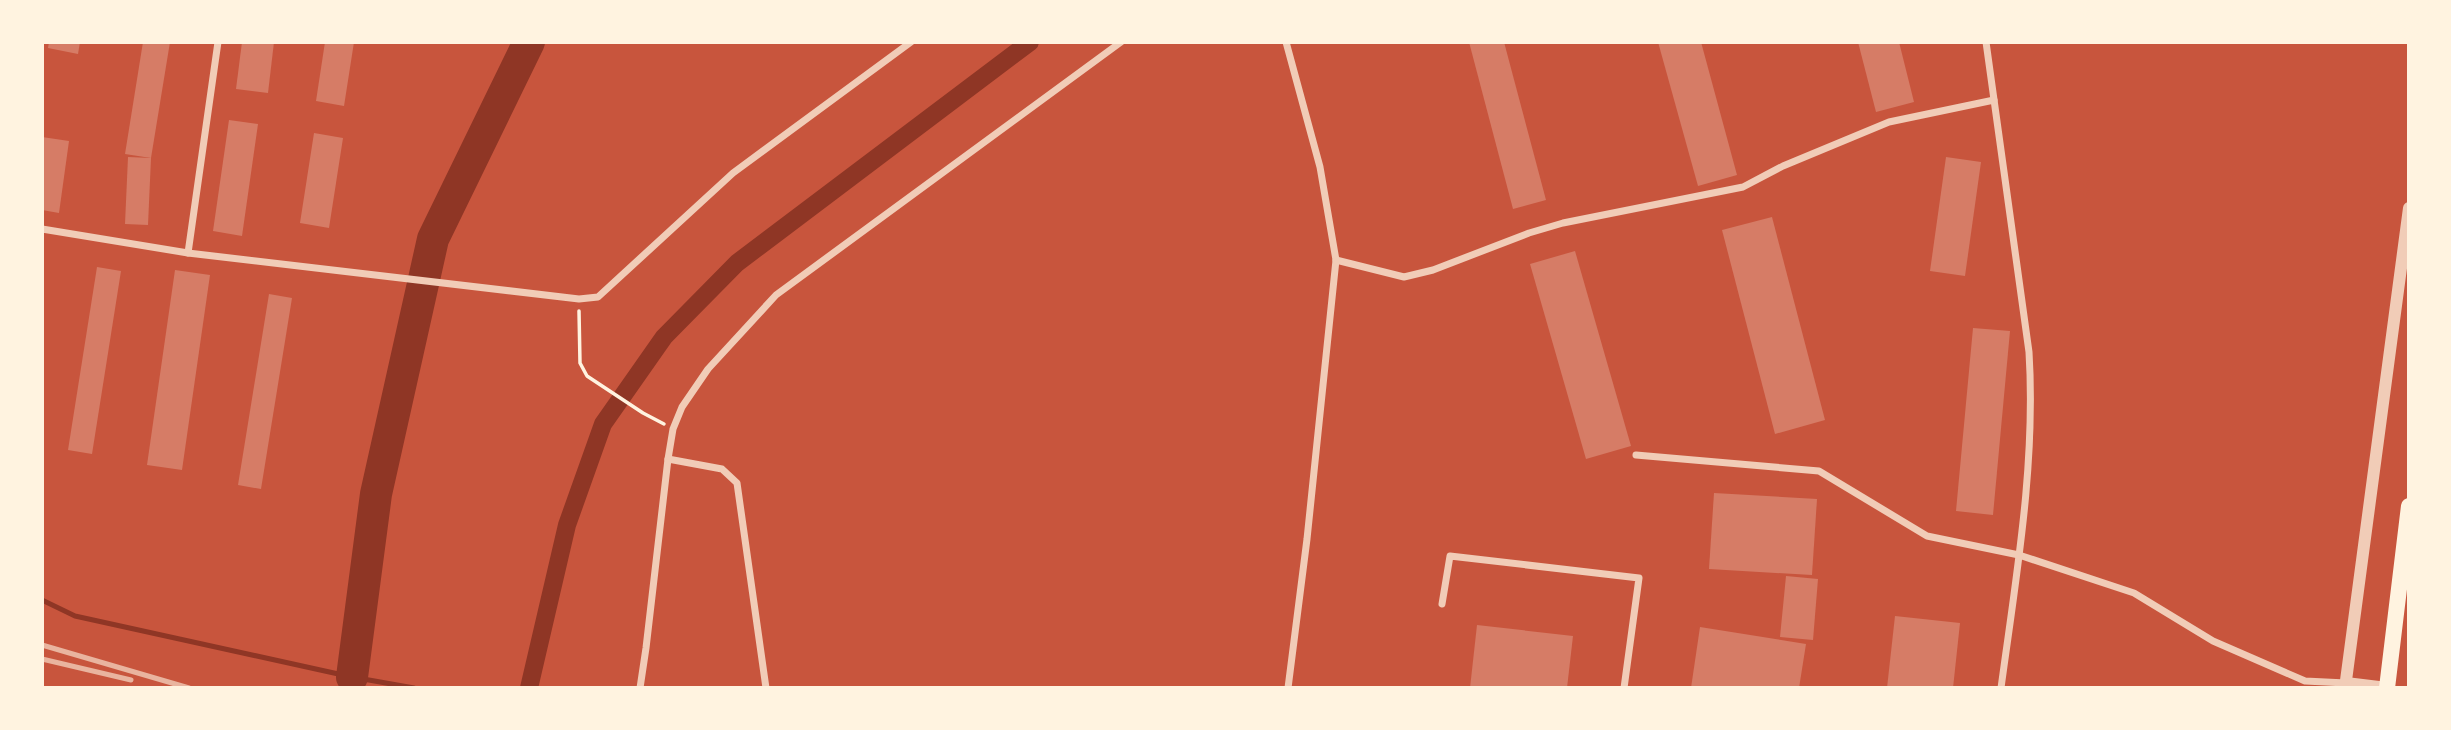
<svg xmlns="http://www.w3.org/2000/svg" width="2451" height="730" font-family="Arial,sans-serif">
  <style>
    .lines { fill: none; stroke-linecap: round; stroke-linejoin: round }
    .stream { stroke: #8f3625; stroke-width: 5 }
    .canal { stroke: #8f3625; stroke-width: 18 }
    .river { stroke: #8f3625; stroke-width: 32 }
    .building { fill: #d67c66 }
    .path { stroke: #fff3e0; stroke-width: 3.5 }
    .minor { stroke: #f1ccb7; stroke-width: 7 }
    .tertiary { stroke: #f1ccb7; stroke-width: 12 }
    .primary { stroke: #fff3e0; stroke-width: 16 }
    .rail { stroke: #e9b49f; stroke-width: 5 }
  </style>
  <rect width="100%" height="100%" fill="#c8553d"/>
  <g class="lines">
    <path class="stream" d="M42 600 75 616 352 677 414 688"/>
    <path class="canal" d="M529 688 567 525 603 424 664 337 737 263 1030 42"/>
    <path class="river" d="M352 677 376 494 433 239 529 42"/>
  </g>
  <g class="building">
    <path d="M49 42H80L78 54 48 48Z"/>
    <path d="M143 42H170L151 158 125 154Z"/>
    <path d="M242 42H274L268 93 236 89Z"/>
    <path d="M325 42H354L344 106 316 101Z"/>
    <path d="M1469 42H1504L1546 200 1513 209Z"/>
    <path d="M1658 42H1701L1737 175 1698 186Z"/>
    <path d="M1858 42H1899L1914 102 1876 112Z"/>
    <path d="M229 120 258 124 242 236 213 231Z"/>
    <path d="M314 133 343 138 329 228 300 223Z"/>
    <path d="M42 137 69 141 59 213 42 210Z"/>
    <path d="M128 157 151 158 148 225 125 224Z"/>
    <path d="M1946 157 1981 162 1965 276 1930 271Z"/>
    <path d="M1772 217 1825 420 1775 434 1722 230Z"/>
    <path d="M1575 251 1631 446 1586 459 1530 264Z"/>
    <path d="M97 267 121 271 92 454 68 450Z"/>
    <path d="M175 270 210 275 182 470 147 465Z"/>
    <path d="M269 294 292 298 261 489 238 485Z"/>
    <path d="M1973 328 2010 331 1993 515 1956 511Z"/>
    <path d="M1714 493 1817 499 1812 575 1709 569Z"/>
    <path d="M1786 576 1818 579 1813 640 1780 637Z"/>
    <path d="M1895 616 1960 623 1953 688H1887Z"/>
    <path d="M1477 625 1573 636 1567 688H1470Z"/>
    <path d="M1700 627 1806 644 1799 688H1691Z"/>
  </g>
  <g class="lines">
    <path class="path" d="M579 311 580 363 587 376 643 413 664 424"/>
    <g class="minor">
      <path d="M1286 42 1320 167 1336 260 1307 539 1288 688"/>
      <path d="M1986 42 2029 352C2036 464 2016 577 2001 688"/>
      <path d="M42 229 188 253 579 299 598 297 733 173 911 42"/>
      <path d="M188 253 218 42"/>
      <path d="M1336 260 1404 277 1433 270 1529 233 1563 223 1743 187 1783 166 1889 122 1994 100"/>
      <path d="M1636 455 1819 471 1927 536 2019 555 2134 593 2213 641 2305 681 2346 683"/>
      <path d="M668 459 722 469 737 483 766 688"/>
      <path d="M1442 604 1450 556 1639 578 1624 688"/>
      <path d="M640 688 646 648 668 459 673 429 682 407 708 369 776 295 1121 42"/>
    </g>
    <g class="tertiary">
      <path d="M2346 683 2387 688"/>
      <path d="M2345 688 2409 208"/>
    </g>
    <path class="primary" d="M2387 688 2409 506"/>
    <g class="rail">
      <path d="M42 645 189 688"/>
      <path d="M42 659 131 680"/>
    </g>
  </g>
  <rect width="2451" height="730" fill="none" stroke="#fff3e0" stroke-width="88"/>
</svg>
